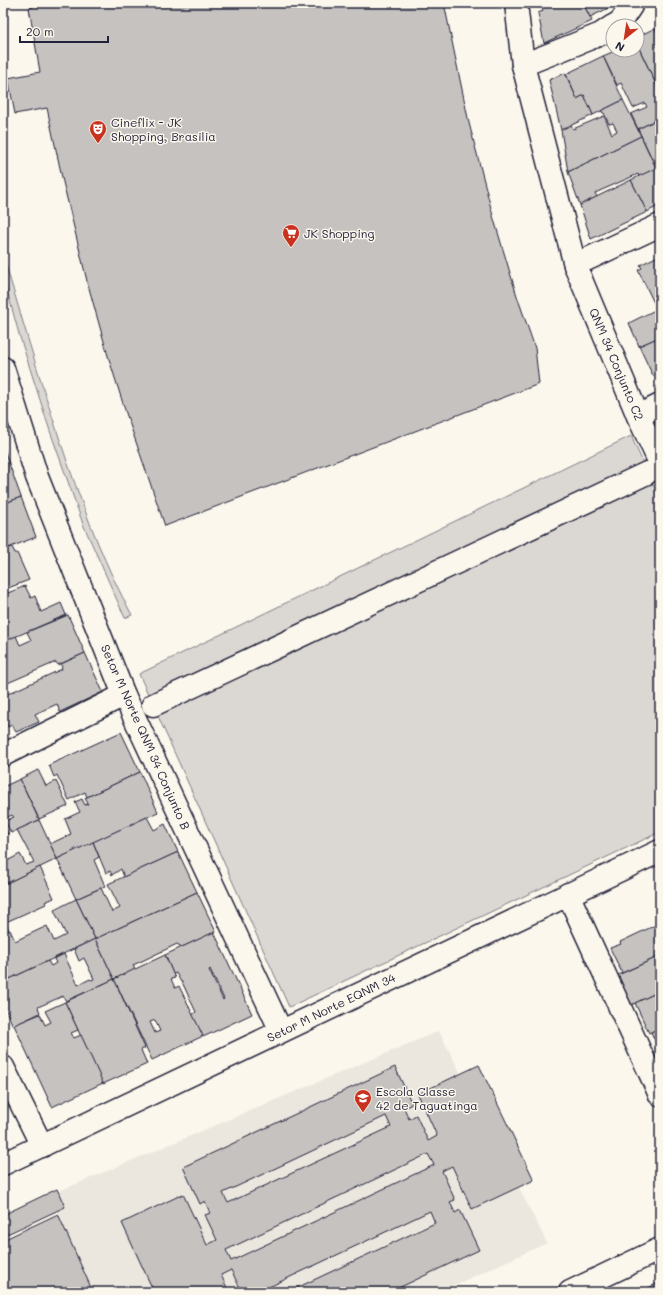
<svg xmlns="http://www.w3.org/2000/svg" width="663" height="1295" font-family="Mali,sans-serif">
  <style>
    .built { fill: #ebe7df }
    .green { fill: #dbd8d3; stroke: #7e7d87 }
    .building { fill: #c6c2c0; stroke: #22223b; fill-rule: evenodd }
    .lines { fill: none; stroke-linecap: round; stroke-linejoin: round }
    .street-casing { stroke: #22223b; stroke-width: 25 }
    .secondary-casing { stroke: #22223b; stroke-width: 25 }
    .street { stroke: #fbf7ec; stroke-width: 22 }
    .secondary { stroke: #fbf7ec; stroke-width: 22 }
    .labels { text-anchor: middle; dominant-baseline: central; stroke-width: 3; stroke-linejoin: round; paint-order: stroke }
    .poi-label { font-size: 12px; fill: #22223b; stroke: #fbf7ec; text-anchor: start }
    .street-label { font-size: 12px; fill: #22223b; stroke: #fbf7ec }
  </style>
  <rect width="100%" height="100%" fill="#fbf7ec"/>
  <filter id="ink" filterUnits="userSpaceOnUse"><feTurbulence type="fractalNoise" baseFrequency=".025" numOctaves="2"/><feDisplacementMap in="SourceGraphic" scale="8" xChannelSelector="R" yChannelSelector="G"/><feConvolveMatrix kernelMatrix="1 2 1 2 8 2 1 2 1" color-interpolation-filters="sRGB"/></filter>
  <g filter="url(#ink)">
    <path class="built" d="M439 1031 547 1243 439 1292H93L50 1195Z"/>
    <g class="green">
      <path d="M3 255C24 326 45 397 69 467 87 517 106 568 132 615L125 618 83 524 49 428 19 334 3 276Z"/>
      <path d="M631 436 660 500V832L289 1007 139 674Z"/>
    </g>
    <g class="building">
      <path d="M32 3H444L469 123 493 216 517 296 535 348 539 384 165 526 126 413 108 356 87 281 63 182 47 108 15 114 8 78 40 72 29 8 33 7Z"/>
      <path d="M541 3H583L592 21 544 43 538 13 543 11Z"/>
      <path d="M583 3H619L590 17Z"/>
      <path d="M655 28 660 39V81V80L655 82 637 44V37Z"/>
      <path d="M637 44 660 93V118L638 129 631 114 647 107 645 103 633 108 621 83 617 85 603 56 617 50H637Z"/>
      <path d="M603 56 623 100 593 115 584 95 577 99 566 74Z"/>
      <path d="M565 73 577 99 584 95 593 115 561 130 549 80Z"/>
      <path d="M623 100 641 136 568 172 561 130 571 125 573 129 604 116 612 134 617 131 613 123 609 124 604 113H603L601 111Z"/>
      <path d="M660 118V160L654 163 638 129Z"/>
      <path d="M641 136 656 168 639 177 638 174 595 193 597 197 580 205 568 172Z"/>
      <path d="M656 168 660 176V205L647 212 631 180Z"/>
      <path d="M631 180 647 212 591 239 580 205Z"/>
      <path d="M660 255V337L639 346 629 323 657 309 638 270 642 268 640 265Z"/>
      <path d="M655 339 656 341 660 339V379L653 376 639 346Z"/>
      <path d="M3 444 7 458 3 459Z"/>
      <path d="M7 458 21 497 3 504V459Z"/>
      <path d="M21 497 36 537 3 550V504Z"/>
      <path d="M12 547 15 553H17L29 580 3 590V550Z"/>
      <path d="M25 586 31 598 35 596 41 612 61 603 66 615 3 642V615L4 616 6 615 3 609V595Z"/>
      <path d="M68 615 85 653 58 665 56 662 3 685V642L16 636 20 645 31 640 27 632Z"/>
      <path d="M85 653 103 692 60 712 57 704 35 714 39 722 16 732 12 725 8 727 3 716V696L62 669 61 664Z"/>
      <path d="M121 732 140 772 87 797 85 792 69 800 57 775 54 777 49 765Z"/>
      <path d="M38 770 46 786 56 781 68 806 39 819 20 779Z"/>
      <path d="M140 772 158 812 79 849 78 847 74 849 75 851 57 859 50 844 71 834 65 819 80 812 75 802 82 799 85 805 88 804 85 798Z"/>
      <path d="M20 779 39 820 11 833 5 821 14 817 12 815 3 819V787Z"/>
      <path d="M147 817 154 830 165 824 178 852 124 877 121 869 112 875 110 871 106 873 93 842Z"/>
      <path d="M39 820 57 859 3 885V847L9 860 20 854 26 865 34 862 17 830Z"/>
      <path d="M3 824 8 834 3 836Z"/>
      <path d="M93 842 99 857 94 860 105 886 76 899 57 859Z"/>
      <path d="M178 852 197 892 95 939 76 899 101 888 112 912 120 908 108 884Z"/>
      <path d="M40 867 54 898 45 902 46 904 6 922 9 931 3 934V885Z"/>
      <path d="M197 892 216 932 182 947 177 944 144 960 133 965 135 970 114 979 95 939Z"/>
      <path d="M76 899 95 939 3 982V934L10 930 15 941 47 926 54 941 66 935 54 910Z"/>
      <path d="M660 923V956L622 973 610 948 621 944 620 942Z"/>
      <path d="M214 932 252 1014 203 1037 192 1015 196 1012 182 982H181L176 973 173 974 165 955ZM210 969 224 999 223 1000 209 970Z"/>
      <path d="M95 939 114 979 66 1001 63 996 38 1007 40 1013 13 1026 3 1004V982L48 961 51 966 56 963 54 959 64 954 78 985 90 979 91 980 94 979 84 958 79 961 74 949Z"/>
      <path d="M165 955 175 978 171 979 175 988 179 986 203 1036 152 1060 114 979ZM155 1020 160 1031 155 1033 150 1022Z"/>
      <path d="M660 956V991L629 1006 616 976Z"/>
      <path d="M114 979 145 1048 141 1050 147 1064 103 1084 65 1002Z"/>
      <path d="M654 994 655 999 660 996V1028L649 1033 635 1003Z"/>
      <path d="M65 1002 78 1030 71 1033 74 1038 81 1035 103 1083 52 1107 14 1025 40 1014 45 1025 51 1022 45 1011Z"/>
      <path d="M660 1028V1052L651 1032Z"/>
      <path d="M479 1065 534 1180 472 1209 452 1166 442 1171 455 1200 450 1202 455 1213 460 1210 479 1250 390 1292H288L435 1223 430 1211 269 1287 272 1292H242L231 1270 221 1275 229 1292H154L122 1223 183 1194 207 1245 217 1240 205 1215 210 1213 205 1201 200 1204 183 1167 395 1067 412 1104 404 1108 409 1119 416 1115 428 1141 437 1136 418 1094ZM386 1116 391 1127 228 1203 223 1193ZM428 1154 434 1165 231 1261 226 1250Z"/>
      <path d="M57 1189 65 1207 3 1236V1215Z"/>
      <path d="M58 1214 93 1292H3V1240Z"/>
      <path d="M660 1282V1292H640Z"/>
    </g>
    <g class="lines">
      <defs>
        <g id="street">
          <path d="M516 3 523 65 575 265 638 416 660 463"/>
          <path d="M614 26 621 21 631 6V3"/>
          <path d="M523 65 601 34 613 26"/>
          <path d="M575 265 660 225"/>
          <path d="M3 368 37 477 124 695 281 1031"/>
          <path d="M638 416 660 405"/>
          <path d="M153 705 647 473"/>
          <path d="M3 755 124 695"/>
          <path d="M568 894 660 1095"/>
          <path d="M3 1067 42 1146"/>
          <path d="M3 1164 660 851"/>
        </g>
        <path id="secondary" d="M570 1292 660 1249"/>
      </defs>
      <use href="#street" class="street-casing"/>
      <use href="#secondary" class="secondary-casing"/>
      <use href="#street" class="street"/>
      <use href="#secondary" class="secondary"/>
    </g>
  </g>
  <defs>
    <symbol id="theatre-pin" viewBox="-11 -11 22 30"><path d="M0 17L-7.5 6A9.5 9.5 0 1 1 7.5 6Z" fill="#c8321e" stroke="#fbf7ec"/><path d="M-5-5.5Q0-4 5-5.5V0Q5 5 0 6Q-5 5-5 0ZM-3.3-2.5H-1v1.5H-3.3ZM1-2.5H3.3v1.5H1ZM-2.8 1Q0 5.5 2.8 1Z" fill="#fff"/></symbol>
    <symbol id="supermarket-pin" viewBox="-11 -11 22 30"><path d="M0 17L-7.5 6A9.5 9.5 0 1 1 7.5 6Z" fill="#c8321e" stroke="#fbf7ec"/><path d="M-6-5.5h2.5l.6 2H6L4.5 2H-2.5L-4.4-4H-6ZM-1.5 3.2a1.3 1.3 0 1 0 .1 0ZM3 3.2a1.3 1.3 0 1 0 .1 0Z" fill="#fff"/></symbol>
    <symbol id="school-pin" viewBox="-11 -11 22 30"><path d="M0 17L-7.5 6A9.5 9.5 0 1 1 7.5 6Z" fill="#c8321e" stroke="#fbf7ec"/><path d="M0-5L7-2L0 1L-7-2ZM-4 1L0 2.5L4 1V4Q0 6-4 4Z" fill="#fff"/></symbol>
  </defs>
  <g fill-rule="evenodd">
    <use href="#theatre-pin" x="88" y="119" width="20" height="27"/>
    <use href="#supermarket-pin" x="281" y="223" width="20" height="27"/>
    <use href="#school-pin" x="353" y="1088" width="20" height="27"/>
  </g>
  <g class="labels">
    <g class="poi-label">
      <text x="111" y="122">Cineflix - JK<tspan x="111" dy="14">Shopping, Brasilia</tspan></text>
      <text x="304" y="233">JK Shopping</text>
      <text x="376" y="1091">Escola Classe<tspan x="376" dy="14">42 de Taguatinga</tspan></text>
    </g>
    <g class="street-label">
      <text transform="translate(617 364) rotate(67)">QNM 34 Conjunto C2</text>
      <text transform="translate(146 737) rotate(66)">Setor M Norte QNM 34 Conjunto B</text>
      <text transform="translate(331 1007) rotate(-26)">Setor M Norte EQNM 34</text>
    </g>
  </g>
  <rect width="663" height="1295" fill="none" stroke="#fbf7ec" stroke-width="16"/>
  <rect x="8" y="8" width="647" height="1279" fill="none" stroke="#22223b" stroke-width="1.5" filter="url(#ink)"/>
  <g transform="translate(625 38) rotate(210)"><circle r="19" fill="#fbf7ec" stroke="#a4a2a5"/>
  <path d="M0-3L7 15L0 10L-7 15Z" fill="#c8321e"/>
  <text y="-6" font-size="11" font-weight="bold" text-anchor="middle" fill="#22223b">N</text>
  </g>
  <path d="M20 36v6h88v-6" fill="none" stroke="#22223b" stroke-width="2"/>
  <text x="26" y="36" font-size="12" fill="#22223b" stroke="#fbf7ec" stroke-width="3" paint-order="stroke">20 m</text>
</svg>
